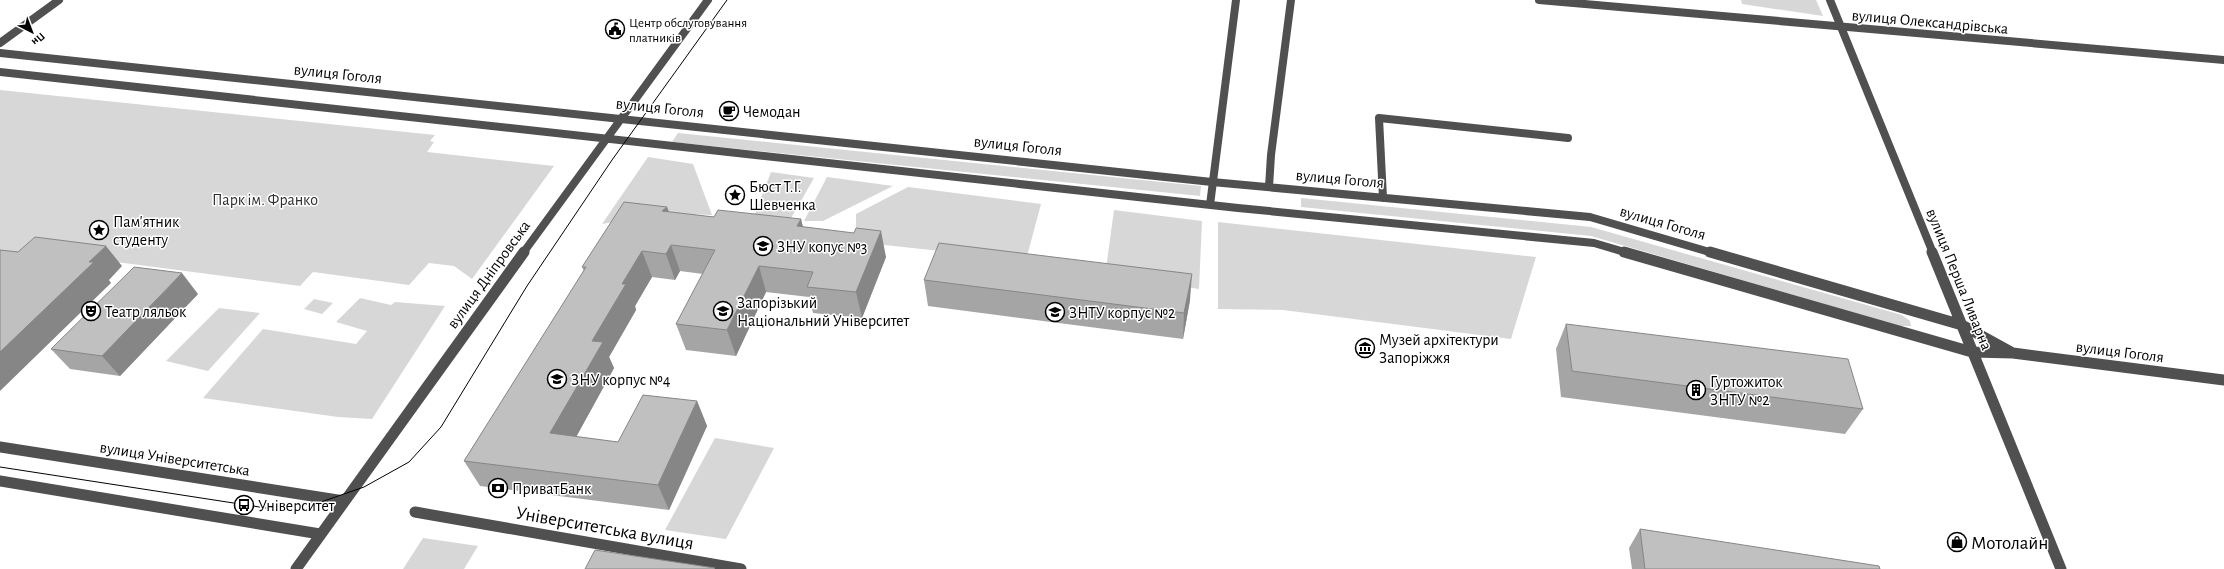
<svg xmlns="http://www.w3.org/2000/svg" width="2224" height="569" font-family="'Alegreya Sans',sans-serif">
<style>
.green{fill:#d7d7d7}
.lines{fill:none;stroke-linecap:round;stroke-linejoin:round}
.minor-far1{stroke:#505050;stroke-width:8}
.minor{stroke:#505050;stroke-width:11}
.tram{stroke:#000;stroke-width:1}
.wall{fill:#a5a5a5}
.shaded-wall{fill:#868686}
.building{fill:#c0c0c0;stroke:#868686}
.labels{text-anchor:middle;stroke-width:3;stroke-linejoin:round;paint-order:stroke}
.far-poi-label{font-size:13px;fill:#000;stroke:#fff;text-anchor:start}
.street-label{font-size:16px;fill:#000;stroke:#fff}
.poi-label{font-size:16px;fill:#000;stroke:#fff;text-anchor:start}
.park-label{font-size:16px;fill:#2e2e2e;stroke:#fff}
.near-street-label{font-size:19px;fill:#000;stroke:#fff}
.near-poi-label{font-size:19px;fill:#000;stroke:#fff;text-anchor:start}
</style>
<rect width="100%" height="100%" fill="#fff"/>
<path class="green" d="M1741,0H1816L1823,16L1742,4Z
M0,90L435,135L430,141L434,142L427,152L554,166L472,279L454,266L429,263L409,285L313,272L300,286L55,254L0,268Z
M678,133L1201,186L1200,196L672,142Z
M648,157L693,164L712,215L665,213L602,224Z
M771,172L814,178L790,220L753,219Z
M827,177L893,186L823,221H804Z
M908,187L1041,204L1026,260L856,242V214Z
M1301,198L1591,227L1902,315L1910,321L1911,326H1900L1591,236L1301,207Z
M1114,210L1202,221L1199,289L1105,276Z
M1218,222L1536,257L1511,339L1283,310L1218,309Z
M360,298L391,305L395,302L445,306L372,419L338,417L203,398L263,329L356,344L367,331L336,322Z
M314,299L333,303L322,314L304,309Z
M219,308L260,313L208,371L166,361Z
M715,438L774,448L726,539L665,530Z
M423,538L478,546L464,569H403Z"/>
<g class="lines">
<path class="minor-far1" d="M1539,0L2224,60
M1830,0L1933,253
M0,43L59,0
M0,53L1212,182L1590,217L1713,253
M0,72L1238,208L1594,243L1628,253
M1269,187L1271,155L1291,0
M1383,198L1379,118L1568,138
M1210,205L1236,0
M523,253L708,0"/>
<path class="minor" d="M1624,252L1972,352L2013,353L2224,380
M1710,252L1962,325L2011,352
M1932,252L2061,569
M0,447L344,501
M0,481L320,534
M415,512L741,569
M296,569L524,252"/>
<path class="tram" d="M0,467L266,508L321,502L364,487L409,462L441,427L527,286L612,160L727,0"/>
</g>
<path class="wall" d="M667,207L669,212L714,217L801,219L803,227L886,257L862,318L813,313L809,297L766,292L736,356L686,350L676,324L703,274L680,271L675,280L652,277L635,306L636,310L609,357L614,368L576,437L618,442L697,401L707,426L669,510L480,486L464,461L584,271L582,267Z
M924,280L1190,300L1183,339L928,306Z
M198,294L120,376L70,369L51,349Z
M1566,324L1863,409L1845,434L1561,397L1556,349Z
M1640,529L1880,569H1632L1629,548Z"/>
<path class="shaded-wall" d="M667,207L676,233L662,211Z
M801,219L807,245L797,226Z
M881,231L886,257L862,318L856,292Z
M671,245L680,271L675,280L666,254Z
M106,246L122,266L109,280L111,283L0,391V352L89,262Z
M642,251L652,277L635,306L636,310L609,357L614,368L564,459L550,433L592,341L622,284Z
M759,266L766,292L736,356L727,330Z
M182,273L198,294L120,376L102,356Z
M1192,274L1190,300L1183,339L1184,313Z
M697,401L707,426L669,510L658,485Z"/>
<path class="building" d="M624,202L667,207L662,211L714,217L718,210L801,219L797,226L854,233L856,228L881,231L856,292L807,287L813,272L759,266L727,330L676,324L715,250L671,245L666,254L642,251L622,284H626L592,341L603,342L550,433L618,442L643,395L697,401L658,485L464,461L586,267H582Z
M35,237L106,246L89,262H94L0,352V250L18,252Z
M939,243L1192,274L1184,313L924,280Z
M134,267L182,273L102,356L51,349Z
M1566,324L1848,359L1863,409L1572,371Z
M1640,529L1879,566L1880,569H1645Z
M595,550L715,568L714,569H585Z"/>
<defs>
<symbol id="civic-ring" viewBox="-11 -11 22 22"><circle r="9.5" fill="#fff" stroke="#000" stroke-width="1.5"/><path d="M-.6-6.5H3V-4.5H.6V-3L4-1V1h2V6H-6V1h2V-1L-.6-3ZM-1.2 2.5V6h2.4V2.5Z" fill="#000"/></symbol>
<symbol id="cafe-ring" viewBox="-11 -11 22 22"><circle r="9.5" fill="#fff" stroke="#000" stroke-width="1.5"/><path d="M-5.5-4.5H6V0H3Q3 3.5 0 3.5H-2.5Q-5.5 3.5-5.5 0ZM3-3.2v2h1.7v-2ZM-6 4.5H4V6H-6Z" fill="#000"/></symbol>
<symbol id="sight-ring" viewBox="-11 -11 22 22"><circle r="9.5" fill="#fff" stroke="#000" stroke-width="1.5"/><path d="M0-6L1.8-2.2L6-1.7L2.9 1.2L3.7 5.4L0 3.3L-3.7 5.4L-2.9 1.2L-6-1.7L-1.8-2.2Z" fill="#000"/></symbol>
<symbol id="university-ring" viewBox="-11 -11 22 22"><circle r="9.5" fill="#fff" stroke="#000" stroke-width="1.5"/><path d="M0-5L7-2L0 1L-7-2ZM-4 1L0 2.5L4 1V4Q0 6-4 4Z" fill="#000"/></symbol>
<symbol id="theatre-ring" viewBox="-11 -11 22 22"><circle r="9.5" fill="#fff" stroke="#000" stroke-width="1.5"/><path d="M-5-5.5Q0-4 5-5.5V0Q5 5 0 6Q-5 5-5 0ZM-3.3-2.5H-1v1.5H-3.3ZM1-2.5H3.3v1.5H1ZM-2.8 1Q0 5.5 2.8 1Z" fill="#000"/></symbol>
<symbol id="museum-ring" viewBox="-11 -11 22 22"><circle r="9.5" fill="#fff" stroke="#000" stroke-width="1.5"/><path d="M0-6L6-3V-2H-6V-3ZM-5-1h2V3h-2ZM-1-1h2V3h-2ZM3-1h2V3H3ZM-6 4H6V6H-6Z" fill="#000"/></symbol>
<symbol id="building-ring" viewBox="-11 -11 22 22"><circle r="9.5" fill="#fff" stroke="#000" stroke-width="1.5"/><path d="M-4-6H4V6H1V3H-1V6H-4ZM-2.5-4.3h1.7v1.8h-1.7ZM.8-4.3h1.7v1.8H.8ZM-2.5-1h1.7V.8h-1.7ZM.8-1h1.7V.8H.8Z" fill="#000"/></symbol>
<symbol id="bank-ring" viewBox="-11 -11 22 22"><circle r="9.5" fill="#fff" stroke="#000" stroke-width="1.5"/><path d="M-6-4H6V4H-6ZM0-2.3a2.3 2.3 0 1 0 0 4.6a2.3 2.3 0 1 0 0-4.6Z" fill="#000"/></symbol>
<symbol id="bus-ring" viewBox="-11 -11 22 22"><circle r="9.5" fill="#fff" stroke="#000" stroke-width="1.5"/><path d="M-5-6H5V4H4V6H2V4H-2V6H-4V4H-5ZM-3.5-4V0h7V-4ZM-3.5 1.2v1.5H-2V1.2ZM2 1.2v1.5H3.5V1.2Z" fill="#000"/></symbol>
<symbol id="shop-ring" viewBox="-11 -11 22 22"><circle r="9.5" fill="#fff" stroke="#000" stroke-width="1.5"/><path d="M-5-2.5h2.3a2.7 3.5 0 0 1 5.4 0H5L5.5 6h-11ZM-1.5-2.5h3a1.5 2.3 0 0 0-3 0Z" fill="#000"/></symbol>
</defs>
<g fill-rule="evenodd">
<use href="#civic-ring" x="604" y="18" width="22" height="22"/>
<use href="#cafe-ring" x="718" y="100" width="22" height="22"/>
<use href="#sight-ring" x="724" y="184" width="22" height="22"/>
<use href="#sight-ring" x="88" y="219" width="22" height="22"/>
<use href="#university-ring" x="752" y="235" width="22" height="22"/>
<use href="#theatre-ring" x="80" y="300" width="22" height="22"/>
<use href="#university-ring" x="712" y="300" width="22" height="22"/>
<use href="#university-ring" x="1044" y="301" width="22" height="22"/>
<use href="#museum-ring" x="1354" y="337" width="22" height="22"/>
<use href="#university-ring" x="546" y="368" width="22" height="22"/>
<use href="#building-ring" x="1685" y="379" width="22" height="22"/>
<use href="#bank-ring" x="487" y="477" width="22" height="22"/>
<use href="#bus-ring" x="233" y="494" width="22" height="22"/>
<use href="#shop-ring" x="1946" y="531" width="22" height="22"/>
</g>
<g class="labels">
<g class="far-poi-label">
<text x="629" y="27">Центр обслуговування<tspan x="629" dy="15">платників</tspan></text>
</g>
<g class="street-label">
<text transform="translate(1930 21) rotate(5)" y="6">вулиця Олександрівська</text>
<text transform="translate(338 73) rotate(6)" y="6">вулиця Гоголя</text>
<text transform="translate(660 107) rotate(6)" y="6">вулиця Гоголя</text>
<text transform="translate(1018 145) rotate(6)" y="6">вулиця Гоголя</text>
<text transform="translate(1340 178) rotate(5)" y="6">вулиця Гоголя</text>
<text transform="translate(1663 222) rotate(16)" y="6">вулиця Гоголя</text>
<text transform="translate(488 274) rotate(-54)" y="6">вулиця Дніпровська</text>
<text transform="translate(1960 279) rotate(68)" y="6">вулиця Перша Ливарна</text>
<text transform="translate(2120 351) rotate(7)" y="6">вулиця Гоголя</text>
<text transform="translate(175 458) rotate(9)" y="6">вулиця Університетська</text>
</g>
<g class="poi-label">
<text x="743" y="117">Чемодан</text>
<text x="749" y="192">Бюст Т.Г.<tspan x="749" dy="18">Шевченка</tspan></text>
<text x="113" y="227">Пам'ятник<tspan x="113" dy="18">студенту</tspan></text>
<text x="777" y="252">ЗНУ копус №3</text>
<text x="737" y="308">Запорізький<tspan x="737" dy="18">Національний Університет</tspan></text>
<text x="105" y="317">Театр ляльок</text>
<text x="1069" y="318">ЗНТУ корпус №2</text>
<text x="1379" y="345">Музей архітектури<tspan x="1379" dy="18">Запоріжжя</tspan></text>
<text x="571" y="385">ЗНУ корпус №4</text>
<text x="1710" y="387">Гуртожиток<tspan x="1710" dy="18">ЗНТУ №2</tspan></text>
<text x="512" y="494">ПриватБанк</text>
<text x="258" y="511">Університет</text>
</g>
<g class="park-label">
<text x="265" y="205">Парк ім. Франко</text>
</g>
<g class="near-street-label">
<text transform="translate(605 527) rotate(10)" y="7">Університетська вулиця</text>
</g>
<g class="near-poi-label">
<text x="1971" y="549">Мотолайн</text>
</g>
</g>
<g transform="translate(32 32) rotate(138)" stroke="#ffffff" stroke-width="3" paint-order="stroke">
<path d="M0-3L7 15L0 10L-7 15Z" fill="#000000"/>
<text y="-6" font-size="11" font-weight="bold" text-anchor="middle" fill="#000000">Пн</text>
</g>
</svg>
